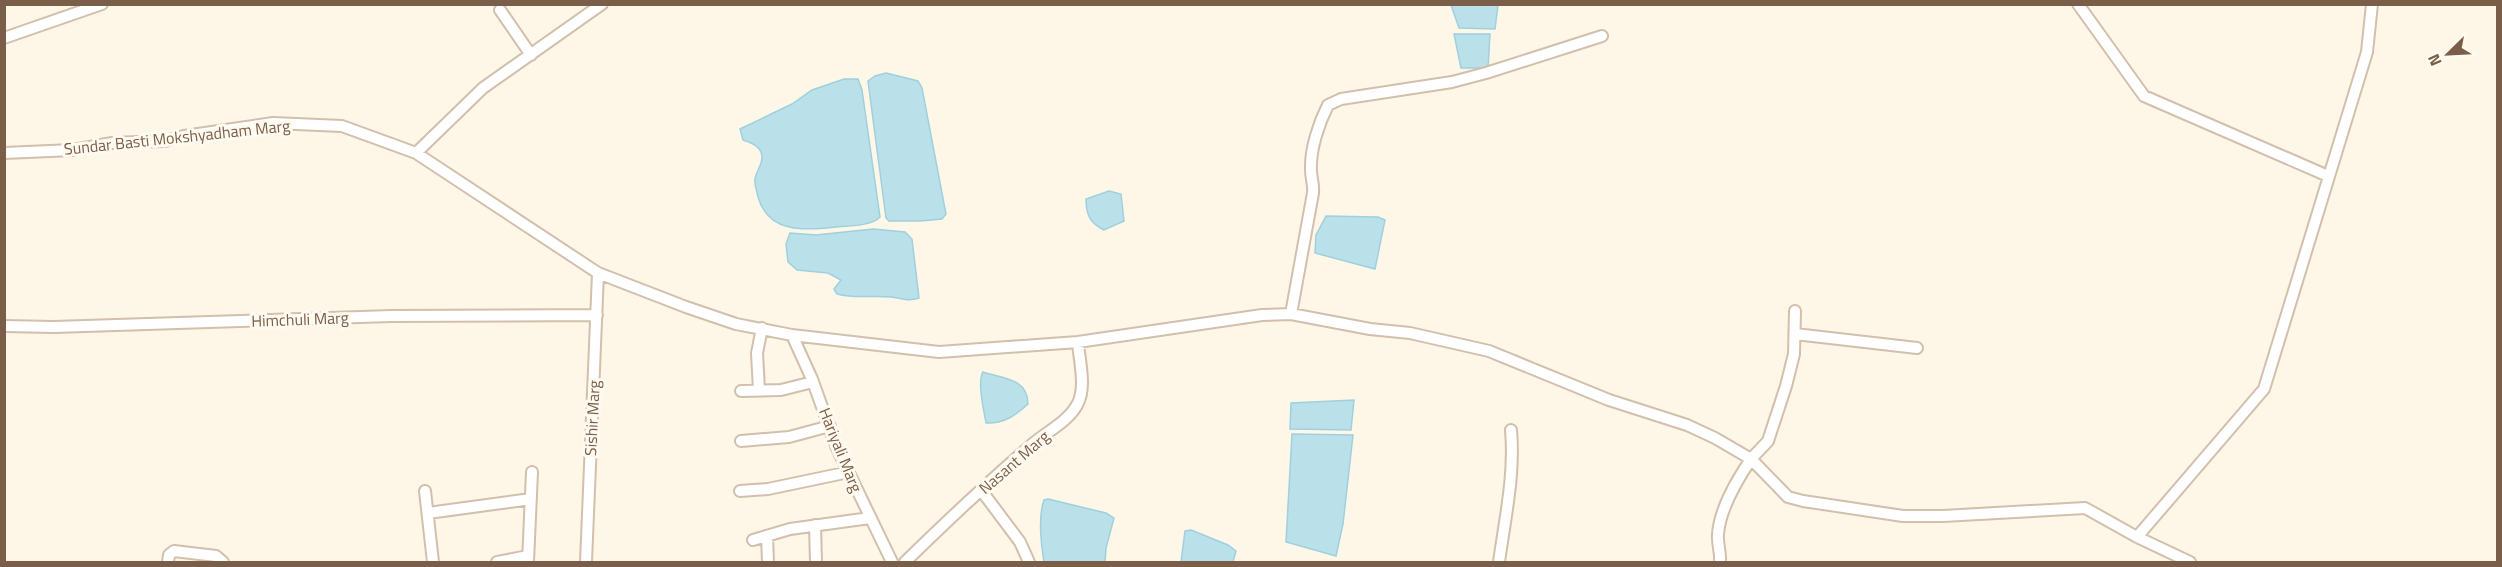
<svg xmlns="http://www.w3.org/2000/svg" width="2502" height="567" font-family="'Titillium Web',sans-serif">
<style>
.water{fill:#bae1ea;stroke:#9fd0dd;stroke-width:1.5}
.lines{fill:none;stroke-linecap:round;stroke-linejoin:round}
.street-casing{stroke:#d2bfac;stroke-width:14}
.street{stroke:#fff;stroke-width:10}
.labels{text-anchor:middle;stroke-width:6;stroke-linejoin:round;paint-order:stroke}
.street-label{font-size:16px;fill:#7b5e49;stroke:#fffaf0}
</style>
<rect width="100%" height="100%" fill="#fef7e8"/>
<path class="water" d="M1451,5H1498L1495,29L1459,28Z
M1454,34H1490L1488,68H1461Z
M886,73L918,81L922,88L946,214L942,219L920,221H889L886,218L868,81L875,76Z
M844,79H858L862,90L880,217C872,226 848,226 836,227C804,230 769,234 758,197C757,191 754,185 755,179C756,171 765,161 761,152C758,145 750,142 743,140L740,129L792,104L812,90Z
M1109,191L1121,194L1124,221L1104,230C1090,223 1086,215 1086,199Z
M1326,216L1378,217L1385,220L1375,269L1315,253L1316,235Z
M873,229L905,232L912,239L919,298C908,302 902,298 891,297C873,295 856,299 837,294L834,289L841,280L828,273L797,270L788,262L786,244L790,233L816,235Z
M983,372C1001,378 1028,378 1028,404C1016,415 1004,424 986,423C984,411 977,382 983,372Z
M1354,400L1351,430L1290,429L1291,403Z
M1292,434L1353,435L1343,524L1336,556L1286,542Z
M1048,499L1106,513L1114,518L1106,548L1105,562H1044C1041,545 1038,516 1044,500Z
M1191,530L1228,545L1236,551L1233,562H1181L1185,531Z"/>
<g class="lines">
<defs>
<path id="street" d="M2078,4L2144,96L2328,176
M500,10L531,55
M4,38L102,4
M4,153L73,150L112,143L165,141L184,136L273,123L342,126L416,153L598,273L686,307L736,324L792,335L939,352L1078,342L1262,315L1291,314L1370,329L1410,333L1489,351L1609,400L1687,425L1715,438L1751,459C1737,480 1720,508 1718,534C1717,543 1721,553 1720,562
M416,153L483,88L602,4
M1795,311L1794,354L1786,386L1768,441L1751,459L1788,497L1803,501L1903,516H1943L2085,508L2137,537L2190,562
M1291,314L1313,193C1314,185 1311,178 1311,170C1310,149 1319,123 1328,105L1341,99L1452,82L1486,73L1602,36
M4,326L54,327L391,316L597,315
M1795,334L1917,348
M792,335L812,379L836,446L892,562
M759,390L757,353L762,328
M741,391L781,390L813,382
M741,441L789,437L830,426
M981,490L1020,542L1029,562
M425,491L433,562
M740,491L768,489L849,472
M428,513L531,499
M815,525L816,562
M767,536L768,562
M2137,537L2264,389L2367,52L2372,4
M753,540L790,529L870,518
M168,562L169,555L174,551L216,556L223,562
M497,562L528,556
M528,562L532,472
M586,562L598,273
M905,562C945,523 986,484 1029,447C1044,433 1067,423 1077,405C1087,388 1079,360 1078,342
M1499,562C1505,518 1515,475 1511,430"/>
</defs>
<use href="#street" class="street-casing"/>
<use href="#street" class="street"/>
</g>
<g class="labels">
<g class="street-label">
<text transform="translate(177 137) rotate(-6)" y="6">Sundar Basti Mokshyadham Marg</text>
<text transform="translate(300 319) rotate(-2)" y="6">Himchuli Marg</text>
<text transform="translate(592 418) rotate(-87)" y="6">Sishir Marg</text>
<text transform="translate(841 450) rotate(68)" y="6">Hariyali Marg</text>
<text transform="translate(1014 462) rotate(-41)" y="6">Nasant Marg</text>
</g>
</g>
<rect width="2502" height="567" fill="none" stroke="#7b5e49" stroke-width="12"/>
<g transform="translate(2448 54) rotate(246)" stroke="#fffaf0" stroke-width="4.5" paint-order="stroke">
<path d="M0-4.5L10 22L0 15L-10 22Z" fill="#7b5e49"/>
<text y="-9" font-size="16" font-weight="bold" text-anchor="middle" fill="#7b5e49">N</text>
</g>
</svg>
